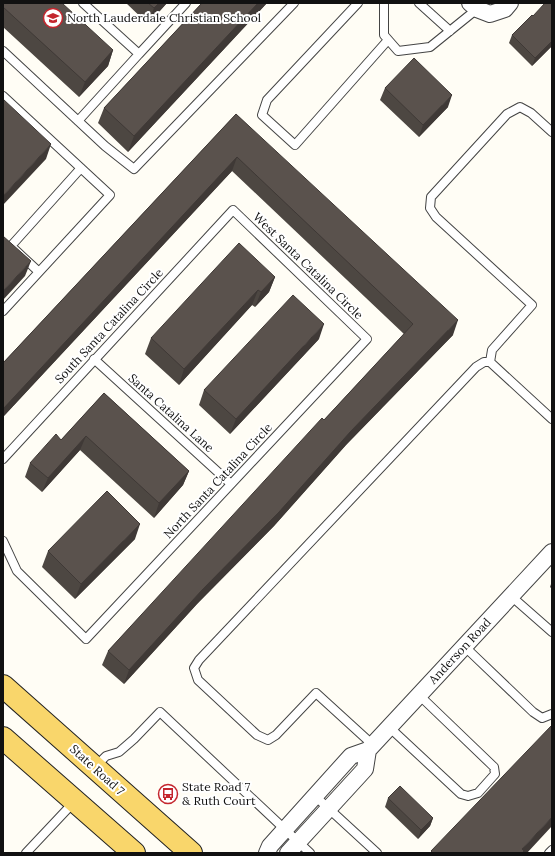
<svg xmlns="http://www.w3.org/2000/svg" width="555" height="856" font-family="Lora,serif">
<style>
.lines{fill:none;stroke-linecap:round;stroke-linejoin:round}
.service-casing{stroke:#444;stroke-width:10}
.minor-casing{stroke:#444;stroke-width:18}
.primary-casing{stroke:#222;stroke-width:24}
.service{stroke:#fff;stroke-width:8}
.minor{stroke:#fff;stroke-width:16}
.primary{stroke:#f9d66b;stroke-width:22}
.wall{fill:#4d4742}
.shaded-wall{fill:#3f3936}
.building{fill:#5a524d;stroke:#3f3936}
.labels{text-anchor:middle;stroke-width:4;stroke-linejoin:round;paint-order:stroke}
.poi-label{font-size:12px;fill:#111;stroke:#fff;text-anchor:start}
.street-label{font-size:12px;fill:#111;stroke:#fff}
</style>
<rect width="100%" height="100%" fill="#fffdf5"/>
<g class="lines">
<defs>
<path id="service" d="M358,3L267,100L262,115L295,145L388,40
M384,3V35L398,51L430,47L477,9
M419,3L450,31
M3,51L105,146L134,169L294,3
M139,54L186,3
M3,96L110,195L3,311
M78,121L139,54L83,3
M39,272L11,246L81,168
M94,359L231,484
M490,362L492,350L532,305L436,217L430,208L431,197L507,114L520,107L531,113L552,132
M3,459L233,210L367,339L86,639L17,571L3,541
M511,596L552,632
M464,646L533,712L542,718L552,714
M389,727L461,794L468,796L478,793L495,774L494,767L419,695
M373,745L316,693L276,735L268,740L257,735L198,680L194,668L199,660L476,367L484,362H490L552,419
M96,766L106,756L119,752L134,739L160,712L310,853
M315,796L377,853
M26,853L74,802
M549,853L552,850"/>
<path id="minor" d="M470,3L477,9L490,14L505,9L510,3
M267,853L270,846L351,756L368,750L552,552
M288,853L365,769L368,750"/>
<path id="primary" d="M3,686L191,853
M3,738L134,853"/>
</defs>
<use href="#service" class="service-casing"/>
<use href="#minor" class="minor-casing"/>
<use href="#primary" class="primary-casing"/>
<use href="#service" class="service"/>
<use href="#minor" class="minor"/>
<use href="#primary" class="primary"/>
</g>
<path class="wall" d="M3,3L113,50L108,66L79,97L3,27Z
M126,3H167L148,24Z
M202,3H267L128,152L98,123L104,108Z
M512,35L552,46L532,66L509,43Z
M385,88L448,107L419,137L380,100Z
M236,114L453,335L346,445L274,526L197,604L124,684L102,665L108,651L404,334L232,171L3,417V363Z
M275,277L269,292L255,307L252,305L179,385L145,354L151,338Z
M319,339L230,434L199,405L204,390Z
M104,393L189,471L183,485L154,518L80,450L42,492L25,477L30,463L61,440Z
M135,539L75,599L42,567L48,551Z
M552,581V589L550,587Z
M388,798L433,818L430,826L418,839L385,807Z"/>
<path class="shaded-wall" d="M159,3H167L148,24L154,8Z
M258,3H267L128,152L134,136Z
M552,37V46L532,66L535,58Z
M113,50L108,66L79,97L85,82Z
M452,95L448,107L419,137L423,125Z
M51,144L46,159L3,205V196Z
M237,157L232,171L3,417V409Z
M31,261L25,276L3,300V291Z
M275,277L269,292L255,307L261,292Z
M258,290L252,305L179,385L184,369Z
M458,320L453,335L346,445L274,526L197,604L124,684L129,670L202,590L351,431Z
M324,324L319,339L230,434L236,419Z
M86,436L80,450L42,492L48,478Z
M189,471L183,485L154,518L159,503Z
M140,524L135,539L75,599L81,584Z
M552,817V826L527,853H520L522,849Z
M433,818L430,826L418,839L421,830Z"/>
<path class="building" d="M3,3H62L113,50L85,82L3,7Z
M148,3H159L154,8Z
M202,3H258L134,136L104,108Z
M545,3H552V41L535,58L512,35L532,15L533,16Z
M414,58L452,95L423,125L385,88Z
M3,99L51,144L3,196Z
M236,114L458,320L351,431L279,512L202,590L129,670L108,651L322,418L324,420L413,324L237,157L3,409V363Z
M3,236L31,261L3,291Z
M239,243L275,277L261,292L258,290L184,369L151,338Z
M293,295L324,324L236,419L204,390Z
M104,393L189,471L159,503L86,436L48,478L30,463L56,434L61,440Z
M107,491L140,524L81,584L48,551Z
M552,725V817L522,849L524,851L522,853H433L431,851Z
M400,786L433,818L421,830L388,798Z"/>
<defs>
<symbol id="school-ring" viewBox="-11 -11 22 22"><circle r="9.5" fill="#fff" stroke="#c4262e" stroke-width="1.5"/><path d="M0-5L7-2L0 1L-7-2ZM-4 1L0 2.5L4 1V4Q0 6-4 4Z" fill="#c4262e"/></symbol>
<symbol id="bus-ring" viewBox="-11 -11 22 22"><circle r="9.5" fill="#fff" stroke="#c4262e" stroke-width="1.5"/><path d="M-5-6H5V4H4V6H2V4H-2V6H-4V4H-5ZM-3.5-4V0h7V-4ZM-3.5 1.2v1.5H-2V1.2ZM2 1.2v1.5H3.5V1.2Z" fill="#c4262e"/></symbol>
</defs>
<g fill-rule="evenodd">
<use href="#school-ring" x="42" y="7" width="22" height="22"/>
<use href="#bus-ring" x="157" y="783" width="22" height="22"/>
</g>
<g class="labels">
<g class="poi-label">
<text x="67" y="22">North Lauderdale Christian School</text>
<text x="182" y="791">State Road 7<tspan x="182" dy="14">&amp; Ruth Court</tspan></text>
</g>
<g class="street-label">
<text transform="translate(308 266) rotate(44)" y="4">West Santa Catalina Circle</text>
<text transform="translate(109 326) rotate(-47)" y="4">South Santa Catalina Circle</text>
<text transform="translate(171 413) rotate(42)" y="4">Santa Catalina Lane</text>
<text transform="translate(218 481) rotate(-47)" y="4">North Santa Catalina Circle</text>
<text transform="translate(460 651) rotate(-47)" y="4">Anderson Road</text>
<text transform="translate(97 770) rotate(42)" y="4">State Road 7</text>
</g>
</g>
<rect width="555" height="856" fill="none" stroke="#111111" stroke-width="8"/>
</svg>
